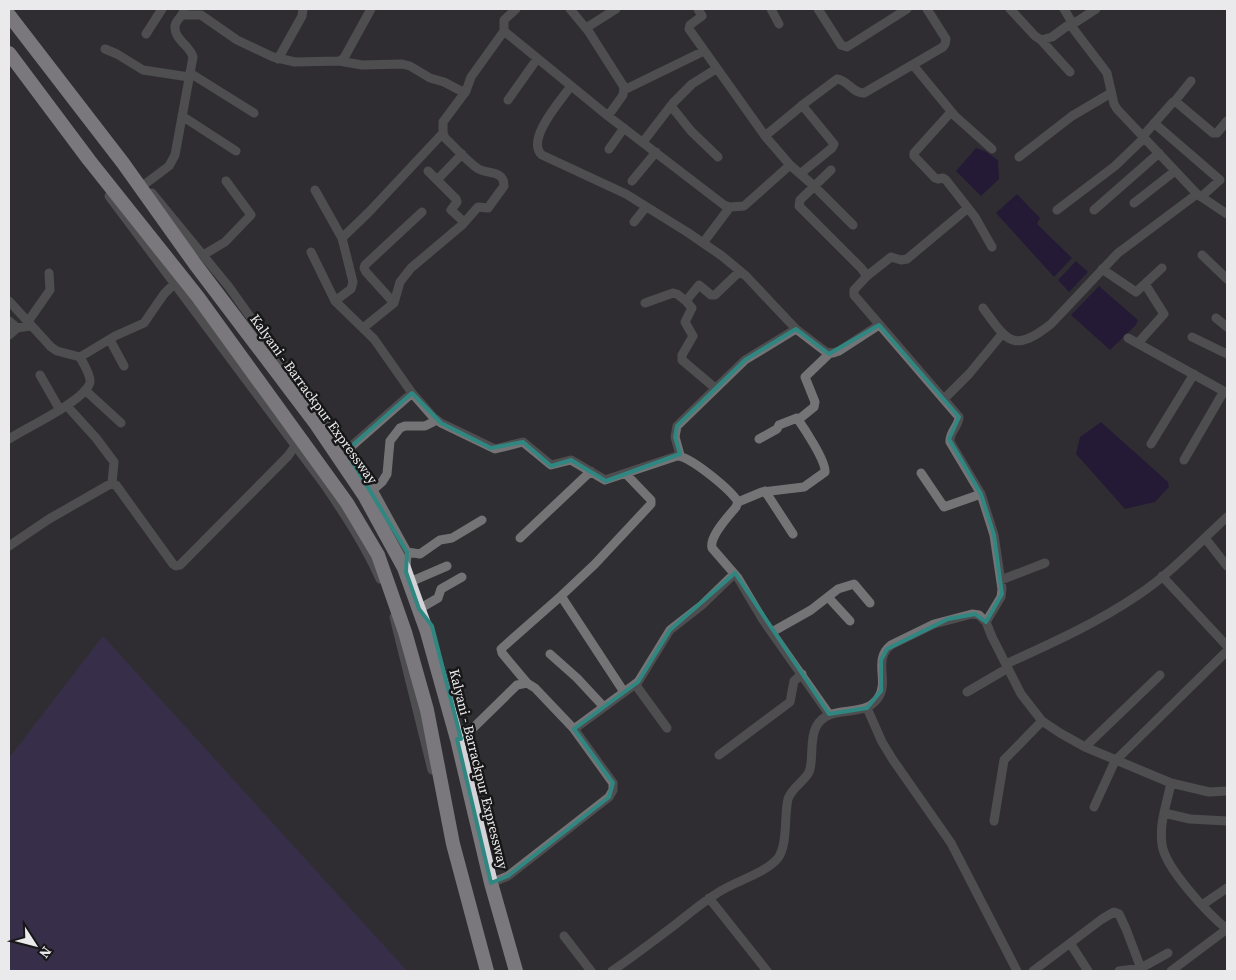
<svg xmlns="http://www.w3.org/2000/svg" width="1236" height="980" font-family="'Source Serif 4',serif">
<style>
.green{fill:#403167}
.water{fill:#19033b}
.lines{fill:none;stroke-linecap:round;stroke-linejoin:round}
.minor{stroke:#747476;stroke-width:9}
.highway{stroke:#d4d3d8;stroke-width:14}
.marked{fill:none;stroke:#308781;stroke-width:4;stroke-linejoin:round}
.labels{text-anchor:middle;stroke-width:5;stroke-linejoin:round;paint-order:stroke}
.street-label{font-size:14px;fill:#eae9ec;stroke:#171718}
</style>
<rect width="100%" height="100%" fill="#2f2e32"/>
<path class="green" d="M103,636L407,971H9V758Z"/>
<path class="water" d="M976,148L985,151L998,160L999,179L981,196L956,171Z
M1017,194L1040,218L1037,224L1072,258L1054,277L996,213Z
M1076,261L1088,272L1069,292L1058,280Z
M1099,286L1138,320L1136,325L1110,350L1071,315Z
M1101,422L1168,482L1169,487L1155,502L1125,509L1076,454L1080,437Z"/>
<g class="lines">
<path class="minor" d="M516,9L504,20V31L608,116L724,205L730,207L744,206L790,165
M570,9L589,32L624,87L623,95L608,116
M698,9L702,16L690,25L689,29L765,136L790,165L814,186L853,225
M771,9L779,24
M818,9L841,45L847,47L907,9
M1010,9L1035,36L1041,40L1052,37L1067,26L1072,27L1107,73L1114,104L1117,109L1197,194L1227,214
M1064,9L1073,24
M182,15H201L237,40L273,57L295,62L339,61L344,58L371,9
M1070,26L1096,9
M586,28L616,9
M146,34L162,9
M1041,40L1070,72
M105,49L117,54L143,70L189,77
M278,59L302,16L303,9
M339,61L362,65L402,64L410,66L430,78L444,82L465,93
M913,65L955,116L992,149
M190,73L254,113
M571,86C561,100 525,140 542,155L626,194L687,232L722,256L746,276L796,329L826,352L833,353L839,351L879,325
M624,90L704,51
M508,100L537,59
M1175,101L1191,81
M671,106L691,131L718,157
M951,112L914,153V156L935,178L938,179L943,178L946,180L975,217L992,247
M182,116L236,151
M1154,123L1220,180L1201,197
M765,136L805,103L837,79C848,80 853,94 864,93L943,47L945,44L946,39L927,9
M1143,136L1173,102L1175,101L1213,133H1217L1227,121
M643,142L673,103L692,84L716,69
M609,149L624,128
M1019,157L1072,116L1111,93
M831,170L800,200L799,206L861,268L867,276L854,290V295L959,417C959,426 949,432 950,442L981,494L994,535L1002,589L1001,597L986,622
M428,171L456,199L457,202L451,210L464,222
M800,174L832,148L834,144L802,105
M437,180L462,154
M632,181L656,152
M145,184L169,166L175,155L193,57C190,45 174,40 175,26C176,19 184,16 184,9
M315,190L342,238L353,282L351,289L335,301
M152,193L229,287L373,490L407,552L406,570
M109,196L324,484C345,515 365,545 380,579
M1134,203L1175,171
M1057,210L1115,166L1144,138
M1094,210L1159,153
M634,222L646,207
M342,238L369,212L443,133
M703,243L730,207
M311,252L335,301L374,339L412,393L433,417L441,423L495,449L523,442L551,465L571,460L605,480L677,456C690,456 731,490 738,502L736,507C729,516 709,536 712,548L738,578L763,620L829,714
M203,255L225,242L251,215L226,181
M1202,255L1227,279
M1102,269L1136,292L1162,268
M867,276L891,257L901,260L907,259L968,208
M9,301L51,347L57,351L80,357L115,336L144,323L164,294L175,283
M394,303L366,272L364,268L365,265L422,212
M645,303L673,293L677,294L686,301
M983,308C1007,341 1013,354 1051,324L1118,253L1197,194
M1216,318L1227,327
M9,321L17,328L30,326
M27,323L50,290L49,273
M363,328L394,303L400,282L411,268L462,225L478,207L488,208L504,186C504,169 486,175 477,168C466,160 456,148 445,138L443,133V122L466,91L471,77L504,31
M9,335L17,328
M1192,337L1227,354
M1128,338L1227,393
M110,340L124,366
M1138,343L1164,314L1145,284
M40,375L60,410
M715,388L682,360V355L693,336L685,322L692,308L686,301L699,285L711,295H715L740,271
M85,390L121,423
M944,399L969,374L1002,334
M67,406L96,438L114,462L112,483
M798,420L814,407L815,402L805,377L830,353
M9,439C25,428 87,400 90,382C91,375 83,363 80,357
M1151,444L1194,374
M346,451L412,393
M680,455L675,437L677,426L745,360L796,329
M1184,460L1224,391
M921,473L944,507L981,494
M373,490L382,482L387,474L390,441L400,428L405,426H425L437,420
M765,491L793,534
M738,502L762,492L804,487L825,472C826,461 804,428 797,418L779,425L777,429L759,439
M520,538L591,471
M1205,538L1227,566
M9,546L49,519L112,483L116,485L173,564L176,566L180,565L288,456L295,446
M407,552L420,554L440,540L452,538L482,520
M1162,576L1227,646
M1001,580L1045,563
M410,582L447,566
M828,597L850,621
M422,613L419,609L438,598L441,589L462,577
M394,617L432,770
M772,632L811,610L838,589L854,584L870,603
M550,654L577,678L603,706
M1006,664C1052,643 1097,623 1138,595C1171,573 1199,543 1227,517
M527,683L502,653L501,649L561,596
M635,684L667,728
M624,692L561,596L595,564L651,504V500L626,474
M967,692L1008,668
M867,708L882,742L893,760L951,843L1017,971
M574,729L638,682L670,630L702,605L734,574
M457,739H461L467,734L517,685L527,683L535,688L574,729L613,783V790L609,797L508,876L491,883
M1085,747L1160,675
M719,755L790,702L794,681L802,674
M1171,783L1209,792L1227,791
M1094,807L1115,761L1227,651
M1164,813L1190,819L1227,821
M994,821L1004,760L1042,721
M709,898L767,971
M1202,905L1227,888
M564,936L591,971
M1070,943L1088,971
M612,971C634,956 655,940 676,924C690,913 704,901 719,892C736,881 766,873 778,858C788,844 784,815 788,799C792,787 804,782 809,772C814,760 809,741 816,727C829,702 863,720 878,698C890,681 872,660 891,645L934,624L972,614L979,615L986,622L992,637L1021,694L1042,721L1060,733L1085,747L1171,783C1167,803 1159,823 1162,844C1164,867 1209,915 1227,929
M1033,971L1102,919L1114,912L1119,914L1126,929L1142,971
M1119,971L1141,968L1168,953
M1171,971L1227,929"/>
<path class="highway" d="M9,15L123,163L195,264L316,424L364,495L404,568L427,632L457,739L491,883L516,971
M9,53L89,160L198,297L347,503L378,555L405,632L427,710L453,844L487,971"/>
</g>
<path d="M0 0H1236V980H0ZM879,325L959,417L949,439L981,494L994,535L1002,594L986,622L975,614L948,619L887,649L881,660V691L867,708L829,714L735,573L670,630L638,682L574,729L613,783L609,797L508,876L491,883L457,739H461L432,626L419,609L406,572L407,552L346,451L412,393L441,423L491,448L523,442L551,466L571,460L606,481L680,454L675,437L677,426L745,360L796,329L829,354Z" fill="#2f2e32" fill-opacity=".55" fill-rule="evenodd"/>
<path class="marked" d="M879,325L959,417L949,439L981,494L994,535L1002,594L986,622L975,614L948,619L887,649L881,660V691L867,708L829,714L735,573L670,630L638,682L574,729L613,783L609,797L508,876L491,883L457,739H461L432,626L419,609L406,572L407,552L346,451L412,393L441,423L491,448L523,442L551,466L571,460L606,481L680,454L675,437L677,426L745,360L796,329L829,354Z"/>
<g class="labels">
<g class="street-label">
<text transform="translate(314 399) rotate(54)" y="5">Kalyani - Barrackpur Expressway</text>
<text transform="translate(479 769) rotate(76)" y="5">Kalyani - Barrackpur Expressway</text>
</g>
</g>
<rect width="1236" height="980" fill="none" stroke="#eae9ec" stroke-width="20"/>
<g transform="translate(35 945) rotate(126)" stroke="#171718" stroke-width="4" paint-order="stroke">
<path d="M0-4L9 19L0 12L-9 19Z" fill="#eae9ec"/>
<text y="-8" font-size="14" font-weight="bold" text-anchor="middle" fill="#eae9ec">N</text>
</g>
</svg>
